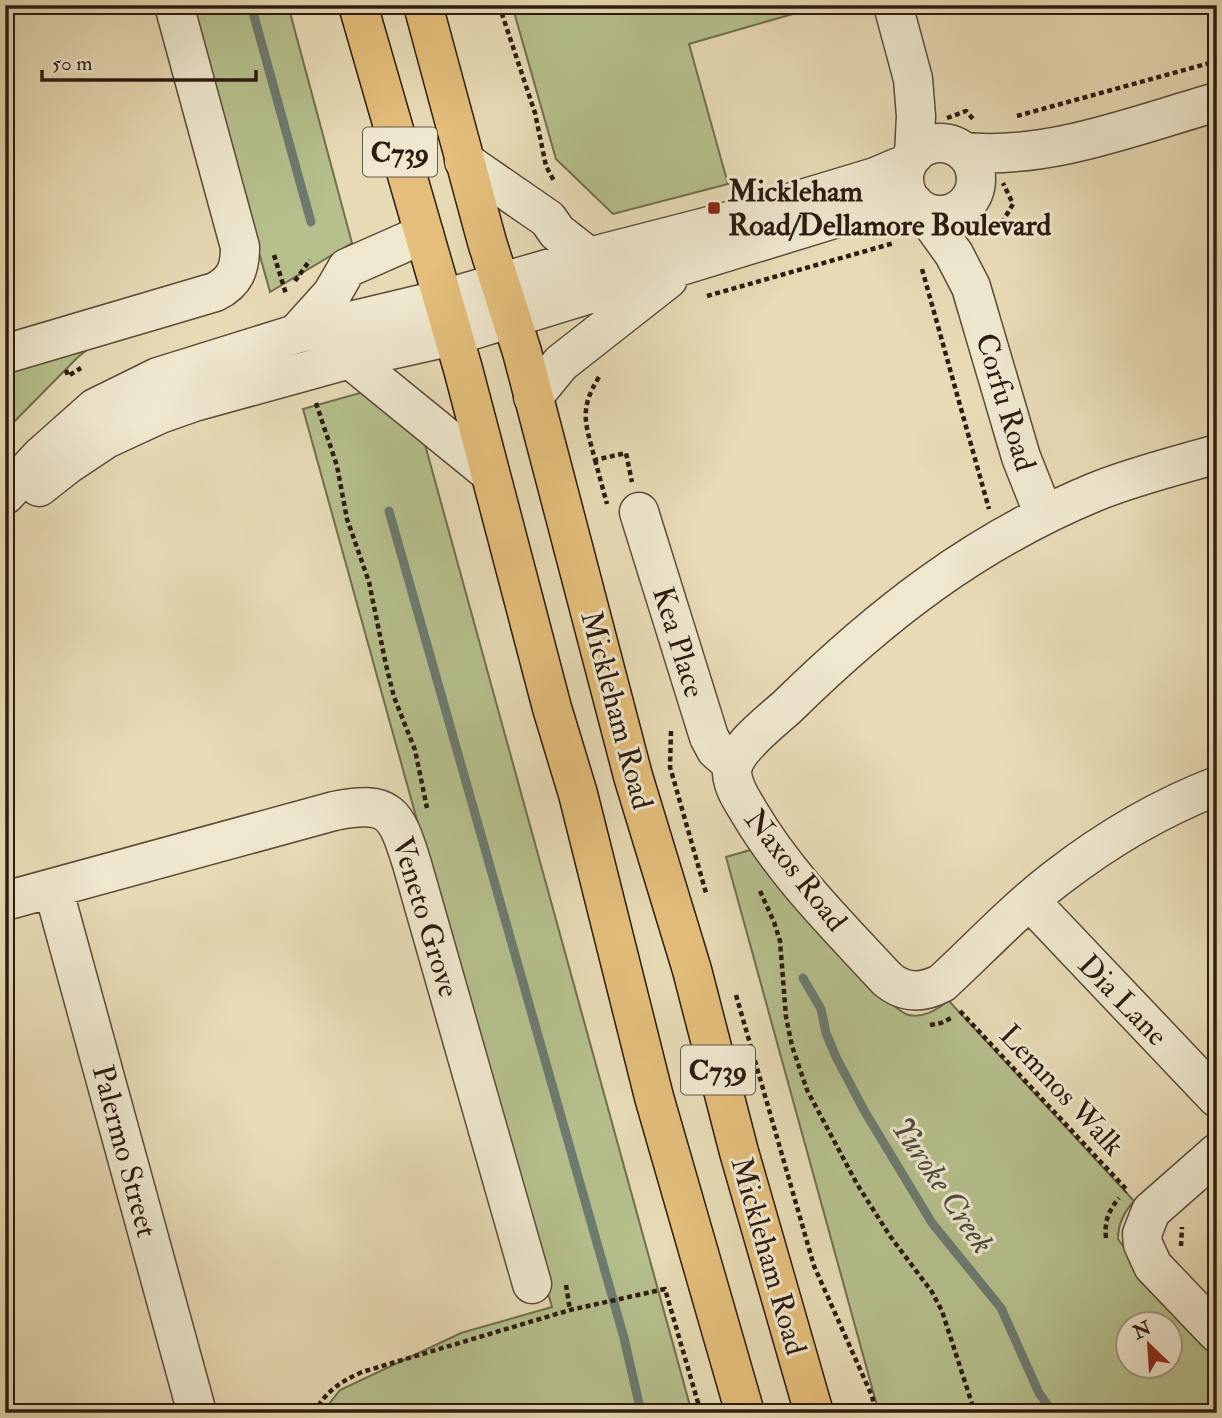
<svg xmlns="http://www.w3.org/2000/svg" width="1222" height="1418" font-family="'IM FELL Double Pica',serif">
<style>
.green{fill:#b5c08d;stroke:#716e4e;stroke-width:2;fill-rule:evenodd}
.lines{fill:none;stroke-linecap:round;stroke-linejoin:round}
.stream{stroke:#6d7b71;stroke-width:9}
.minor-casing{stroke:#5c4b39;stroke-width:41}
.major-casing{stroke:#2d1b10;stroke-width:41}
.path{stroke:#2d1b10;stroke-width:4.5;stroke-dasharray:5 3.5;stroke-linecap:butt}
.minor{stroke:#efe8cf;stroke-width:38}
.major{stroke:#e4be7a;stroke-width:38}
.poi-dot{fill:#8f2418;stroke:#efe8cf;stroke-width:2.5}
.labels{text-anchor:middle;stroke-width:6;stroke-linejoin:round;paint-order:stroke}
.shield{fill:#efe8cf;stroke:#675849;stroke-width:2}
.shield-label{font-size:28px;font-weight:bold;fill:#2d1b10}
.poi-label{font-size:30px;font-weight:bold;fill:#2d1b10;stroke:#efe8cf;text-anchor:start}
.street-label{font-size:30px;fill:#2d1b10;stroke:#efe8cf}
.water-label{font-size:32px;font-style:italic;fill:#4d4b40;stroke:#efe8cf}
</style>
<rect width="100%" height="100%" fill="#e7dbb5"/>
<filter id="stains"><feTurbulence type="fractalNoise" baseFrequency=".00286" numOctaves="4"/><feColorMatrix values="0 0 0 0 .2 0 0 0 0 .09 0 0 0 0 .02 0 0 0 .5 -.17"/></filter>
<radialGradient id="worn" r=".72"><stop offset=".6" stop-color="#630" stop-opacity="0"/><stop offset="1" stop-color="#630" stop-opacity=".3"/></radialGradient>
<path class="green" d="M190,5H288L352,243L270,292Z
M512,5H824L689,44L728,184L613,214L556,159Z
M100,339L77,358L5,431V367Z
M367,391L416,412L692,1413H322L340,1390L461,1333L552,1307L303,409Z
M754,849C778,877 883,1009 909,1015C923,1018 938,1010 948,1000L1134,1201C1124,1212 1118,1224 1118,1239L1140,1270L1217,1354V1413H879L726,857ZM1128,1324H1170V1366H1128Z"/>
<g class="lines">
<path class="stream" d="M251,5L311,222
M389,511L624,1338L640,1408L639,1413
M803,978L821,1009L826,1033L836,1057L865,1112L932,1223L1001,1308L1039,1393L1053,1413"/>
<defs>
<path id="minor" d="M893,5L913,79L916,116L914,155
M904 179a36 36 0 1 1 72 0a36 36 0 1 1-72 0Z
M964,152C1050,160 1135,125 1217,102
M464,161L548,219L557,232L589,257
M923,211L954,254L971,287L1021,457L1044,515
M296,334L332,294L347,268L424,234
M5,354L215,292C235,282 240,269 240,247L174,5
M350,359L490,473
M533,397L561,363L668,279
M1217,454C1176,466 1134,476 1095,492C974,542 881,615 788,706C772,721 732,750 732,773C733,788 742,800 749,812C786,875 838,926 887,979C904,994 923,993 942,983C980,948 1016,909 1058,877C1106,840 1160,808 1217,786
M39,487L67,465L106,439L160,414L194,402L350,359L453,336L850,214L914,203
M5,495L41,456L95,408L158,377L296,334L443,299L589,257L733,220L875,177L908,163
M639,512L709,737L716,750L733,765
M53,888L197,1413
M5,901L334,811C390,800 396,812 412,864L532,1284
M1030,901L1217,1098
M1217,1153L1151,1211L1142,1234L1143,1244L1153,1266L1217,1333"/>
<path id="major" d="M358,5L463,369L552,708L578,794L654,1097L745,1413
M423,5L487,242L522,352L633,776L692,970L739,1152L814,1413"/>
</defs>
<use href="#minor" class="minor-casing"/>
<use href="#major" class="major-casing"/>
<path class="path" d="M499,5L535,113L546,166L554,181
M1017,116L1217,61
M947,118L966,111L974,120
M1001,231L1000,226L1013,204L1003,183
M274,255L286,294
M922,269L989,509
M295,281L310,260
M707,296L894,243
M66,370L68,376L81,368
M599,377C578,411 586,424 595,460L626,453L632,482
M316,403L337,466L347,519L369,582L386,665L394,697L415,750L427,808
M595,460L607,504
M671,731L670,767L706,893
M760,891L774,922L780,941L786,1017L792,1046L807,1090L857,1184L890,1236L932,1292L942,1311L975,1413
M736,995L814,1266L872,1396L876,1413
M960,1011L1127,1190L1125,1192
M930,1025L941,1023L951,1018
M1106,1238C1104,1221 1109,1210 1119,1198
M1181,1246L1182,1227
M566,1285L570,1310
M314,1413C326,1391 340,1382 362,1372L570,1310L665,1289L701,1413"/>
<use href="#minor" class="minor"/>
<use href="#major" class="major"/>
</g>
<rect class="poi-dot" x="707" y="201" width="14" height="14" rx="3.5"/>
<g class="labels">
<g class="shield">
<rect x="363" y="127.5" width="74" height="49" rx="5"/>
<rect x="681" y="1045.5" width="74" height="49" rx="5"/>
</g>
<g class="shield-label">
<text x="400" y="162">C739</text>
<text x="718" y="1080">C739</text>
</g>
<g class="poi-label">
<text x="728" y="201">Mickleham<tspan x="728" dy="34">Road/Dellamore Boulevard</tspan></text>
</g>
<g class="street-label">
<text transform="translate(1006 402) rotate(73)" y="10">Corfu Road</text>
<text transform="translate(679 642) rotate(73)" y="10">Kea Place</text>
<text transform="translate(617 710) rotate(75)" y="10">Mickleham Road</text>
<text transform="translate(796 870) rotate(52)" y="10">Naxos Road</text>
<text transform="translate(426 917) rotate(73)" y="10">Veneto Grove</text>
<text transform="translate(1123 1000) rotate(46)" y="10">Dia Lane</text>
<text transform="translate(1062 1090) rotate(47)" y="10">Lemnos Walk</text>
<text transform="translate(125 1151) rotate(75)" y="10">Palermo Street</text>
<text transform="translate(769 1256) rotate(74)" y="10">Mickleham Road</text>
</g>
<g class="water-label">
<text transform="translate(943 1185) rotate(56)" y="11">Yuroke Creek</text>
</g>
</g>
<rect width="1222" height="1418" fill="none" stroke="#e7dbb5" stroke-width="28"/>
<rect x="7" y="7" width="1208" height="1404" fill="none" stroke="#2d1b10" stroke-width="3.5"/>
<rect x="14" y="14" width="1194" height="1390" fill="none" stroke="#2d1b10" stroke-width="2"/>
<g transform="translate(1149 1345) rotate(335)"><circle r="33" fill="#efe8cf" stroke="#a19683" stroke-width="2"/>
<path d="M0-5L12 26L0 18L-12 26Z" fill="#8f2418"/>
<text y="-10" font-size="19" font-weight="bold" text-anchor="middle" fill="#2d1b10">N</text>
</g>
<path d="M42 70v10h214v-10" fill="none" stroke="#2d1b10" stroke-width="3.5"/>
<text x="52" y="70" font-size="21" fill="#2d1b10" stroke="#efe8cf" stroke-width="5" paint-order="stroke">50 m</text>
<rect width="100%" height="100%" filter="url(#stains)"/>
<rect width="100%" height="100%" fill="url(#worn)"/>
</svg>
